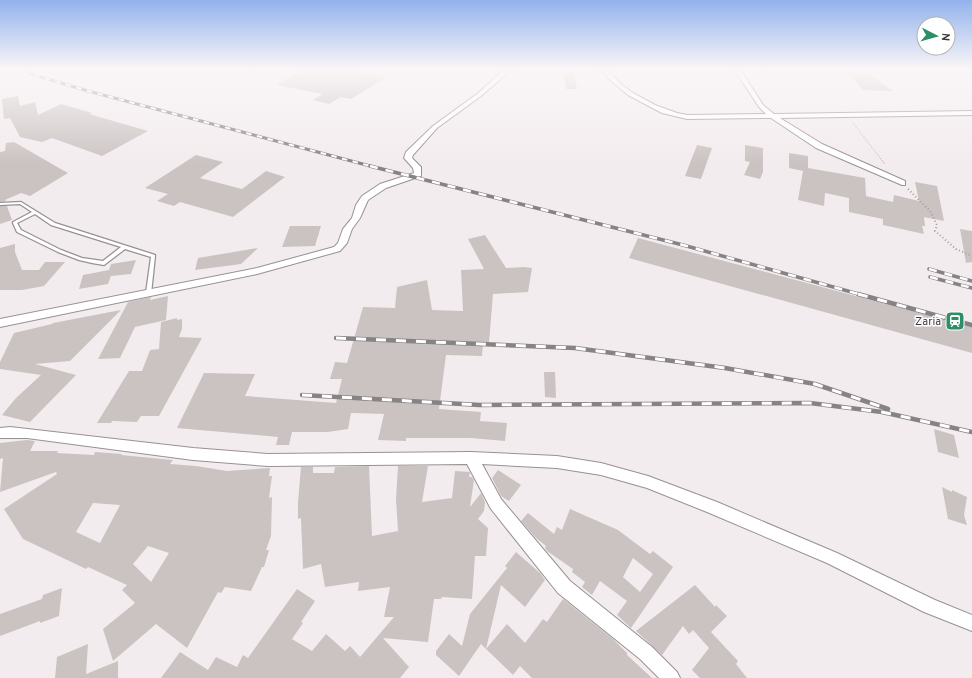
<svg xmlns="http://www.w3.org/2000/svg" width="972" height="678" font-family="Overpass,sans-serif">
<style>
.building{fill:#cbc3c2;fill-rule:evenodd}
.lines{fill:none;stroke-linecap:round;stroke-linejoin:round}
.lane-casing{stroke:#989193;stroke-width:2.5}
.street-casing{stroke:#989193;stroke-width:2}
.path-far1{stroke:#a29d9e;stroke-width:1.5;stroke-dasharray:0.5 2;stroke-linecap:butt}
.path{stroke:#a29d9e;stroke-width:2;stroke-dasharray:1 2.5;stroke-linecap:butt}
.lane{fill:#fff;fill-rule:evenodd}
.street{fill:#fff;fill-rule:evenodd}
.rail-far2-casing{stroke:#878284;stroke-width:3}
.rail-far1-casing{stroke:#878284;stroke-width:3.5}
.rail-casing{stroke:#878284;stroke-width:4.5}
.rail-far2{stroke:#fff;stroke-width:2;stroke-dasharray:5.5;stroke-linecap:butt}
.rail-far1{stroke:#fff;stroke-width:2.5;stroke-dasharray:8;stroke-linecap:butt}
.rail{stroke:#fff;stroke-width:3;stroke-dasharray:10;stroke-linecap:butt}
.labels{text-anchor:middle;stroke-width:3;stroke-linejoin:round;paint-order:stroke}
.poi-label{font-size:11px;fill:#3e3b3c;stroke:#fff;text-anchor:end}
</style>
<rect width="100%" height="100%" fill="#f3ecee"/>
<path class="building" d="M302,69H347L387,77L351,99L341,97L329,104L313,100L323,94L277,85Z
M563,72H574L577,89H566Z
M847,72L868,73L893,91L863,90Z
M18,96L20,106L35,102L38,115L61,104L92,113L89,114L148,131L102,156L52,138L42,142L20,137L10,118L4,119L2,99Z
M14,142L59,168L68,173L30,196L21,193L5,200L6,201L0,202V152L5,151L6,143Z
M697,145L712,148L701,179L685,176Z
M745,145L763,148V172L760,179L744,175L750,162L745,161Z
M789,153L808,156V168L865,178L866,196L893,202L894,195L919,201L915,182L937,186L944,221L924,217L925,226H922L924,234L883,225V219L849,212V198L825,193L824,206L798,200L803,171L789,168Z
M196,155L223,162L200,178L242,189L266,171L285,177L233,217L180,202L174,206L157,201L168,194L145,188Z
M0,206H7L12,220L0,224Z
M290,226H321L315,246L282,247Z
M960,229L972,231V262L966,263Z
M485,235L506,268L524,267L532,268L528,292L493,294L489,343H483L482,356L446,355L439,409L481,412L480,421L507,423L505,441L471,438H406V441L378,440L384,414L351,413L348,429L328,432H292L289,445H276L278,437L177,428L204,373L255,374L245,396L336,403L342,379H330L335,362L347,363L363,307L395,308L397,287L427,280L432,310L463,311L461,270L484,269L468,239Z
M638,238L972,327V353L629,258Z
M15,244V252L22,270H39L45,262H65L44,286L22,290H0V248Z
M258,248L241,264L195,270L198,258Z
M136,260L131,274L111,276L108,284L79,289L83,275L109,270L111,264Z
M168,296L166,320L135,327L120,358L98,359L128,302L151,297L150,300Z
M121,310L70,361L35,364L76,375L30,422L2,415L16,398L41,375L0,369V362L14,333L52,324L53,323Z
M177,318V320L182,319V329L179,337L202,338L159,416H141L137,422L112,421L111,423H97L129,371H142L150,350L159,349L161,322Z
M544,372H555L556,398L545,397Z
M934,429L954,435L959,458L938,452Z
M27,440L35,441L30,451H58L57,453L94,455L95,452L122,454L121,455L173,460L170,464L196,466L227,471L270,468L269,476H272L269,498L272,497L271,536L266,550H269L264,567H262L251,591L225,587L221,593L218,592L187,648L156,624L113,661L103,629L135,603L122,590L127,585L88,567L86,569L23,539L4,509L57,474L56,472L0,492L3,458L0,459V443ZM93,503L120,505L100,543L76,532ZM148,546L169,553L151,582L133,564Z
M369,466L372,536L398,531L396,499L398,466H428L422,502L452,498L455,471L470,472L469,477H472L474,480L470,507L481,493L485,502L484,511L478,519L488,528L486,556H475L472,599L442,597L441,599H434L428,642L383,638L409,667L400,678H161L180,652L208,670L216,657L237,667L243,655L248,658L297,589L315,601L301,622L303,623L292,639L312,651L326,634L345,651L350,646L360,657L394,617H384L390,587L358,591L359,582L325,587L321,564L303,569L301,518L298,519V502L301,467H313V473H334L335,467Z
M498,470L521,485L509,501L501,496L492,478Z
M942,487L952,492V490L967,497L964,515L967,525L948,519Z
M570,509L618,530L650,554L653,551L673,567L631,628L617,615L627,601L600,581L592,595L582,587L585,582L572,572L573,569L547,551L545,548L546,546L536,538L521,521L528,513L554,534L557,527L562,530ZM633,558L653,574L640,592L623,577Z
M516,552L540,573L545,580L525,607L501,585L486,649L481,644L459,676L436,655V651L449,634L462,646L470,614L507,568L505,566Z
M695,585L715,607L716,605L727,616L711,632L738,661L736,664L747,678H700L692,670L709,648L693,630L689,634L683,626L662,655L636,631Z
M62,588L59,616L40,623V621L0,636V614L42,599L43,595Z
M563,599L613,639L627,653V655L652,678H532L520,666L513,675L486,649L507,624L525,643L543,619L547,622Z
M88,644L86,674L118,661V678H55L57,657Z"/>
<g class="lines">
<defs>
<path id="lane" d="M21,202L55,223L155,255V256L151,294H147L146,293L151,257L125,249L104,265L92,263L79,260L58,252L17,232L13,223V222L32,212L20,204L0,205V203ZM35,214L51,225L121,247L103,261L82,258L61,250L21,230L17,223Z"/>
<path id="street" d="M505,69H512L481,96L437,128L413,155L412,158L421,167V176L386,188L368,200L360,218L352,229L347,243L340,251L257,274L0,327V319L257,268L334,247L338,243L343,229L352,218L356,205L362,196L380,184L414,173L413,168L404,158L406,152L433,126L477,94Z
M600,69H606L622,85L633,93L655,105L677,113L687,115L766,114L759,107L734,69H740L763,105L774,114L972,111V115L780,118L822,144L905,181V185H902L816,148L771,118L687,119L662,113L628,95L609,79Z
M10,427L193,448L268,454L471,452L557,456L601,463L648,476L717,502L837,553L935,600L972,615V631L924,612L827,563L707,512L647,488L601,475L557,468L482,464L501,499L570,581L652,647L677,672L680,678H659L640,659L558,593L491,509L467,464L268,466L193,460L27,438H0V428Z"/>
</defs>
<use href="#lane" class="lane-casing"/>
<use href="#street" class="street-casing"/>
<path class="path-far1" d="M853,123L884,163"/>
<path class="path" d="M908,189L930,211L937,225L935,231L956,249L972,256"/>
<use href="#lane" class="lane"/>
<use href="#street" class="street"/>
<defs>
<path id="rail-far2" d="M25,69L31,74L88,91L374,167"/>
<path id="rail-far1" d="M370,166L683,245L862,295
M929,269L972,281
M930,277L972,288"/>
<path id="rail" d="M858,294L972,325
M336,338L575,348L725,368L815,384L888,409
M302,395L480,405L810,403L882,412L972,432"/>
</defs>
<use href="#rail-far2" class="rail-far2-casing"/>
<use href="#rail-far1" class="rail-far1-casing"/>
<use href="#rail" class="rail-casing"/>
<use href="#rail-far2" class="rail-far2"/>
<use href="#rail-far1" class="rail-far1"/>
<use href="#rail" class="rail"/>
</g>
<linearGradient id="sky" x2="0" y2="1"><stop stop-color="#93b2ec"/><stop offset="0.42" stop-color="#faf6f7"/><stop offset="1" stop-color="#faf6f7" stop-opacity="0"/></linearGradient>
<rect width="972" height="164" fill="url(#sky)"/>
<defs>
<symbol id="station-square" viewBox="-11 -11 22 22"><rect x="-9" y="-9" width="18" height="18" rx="4" fill="#2d8e67" stroke="#fff"/><path d="M-3-6H3Q5-6 5-4V2Q5 4 3 4L4.5 6H3L1.5 4h-3L-3 6H-4.5L-3 4Q-5 4-5 2V-4Q-5-6-3-6ZM-3.5-4v3h7v-3ZM-3.5 1v1.5H-2V1ZM2 1v1.5H3.5V1Z" fill="#fff"/></symbol>
</defs>
<g fill-rule="evenodd">
<use href="#station-square" x="944" y="310" width="22" height="22"/>
</g>
<g class="labels">
<g class="poi-label">
<text x="941" y="325">Zaria</text>
</g>
</g>
<g transform="translate(936 36) rotate(96)"><circle r="19" fill="#ffffff" stroke="#b2b1b1"/>
<path d="M0-3L7 15L0 10L-7 15Z" fill="#2d8e67"/>
<text y="-6" font-size="11" font-weight="bold" text-anchor="middle" fill="#3e3b3c">N</text>
</g>
</svg>
